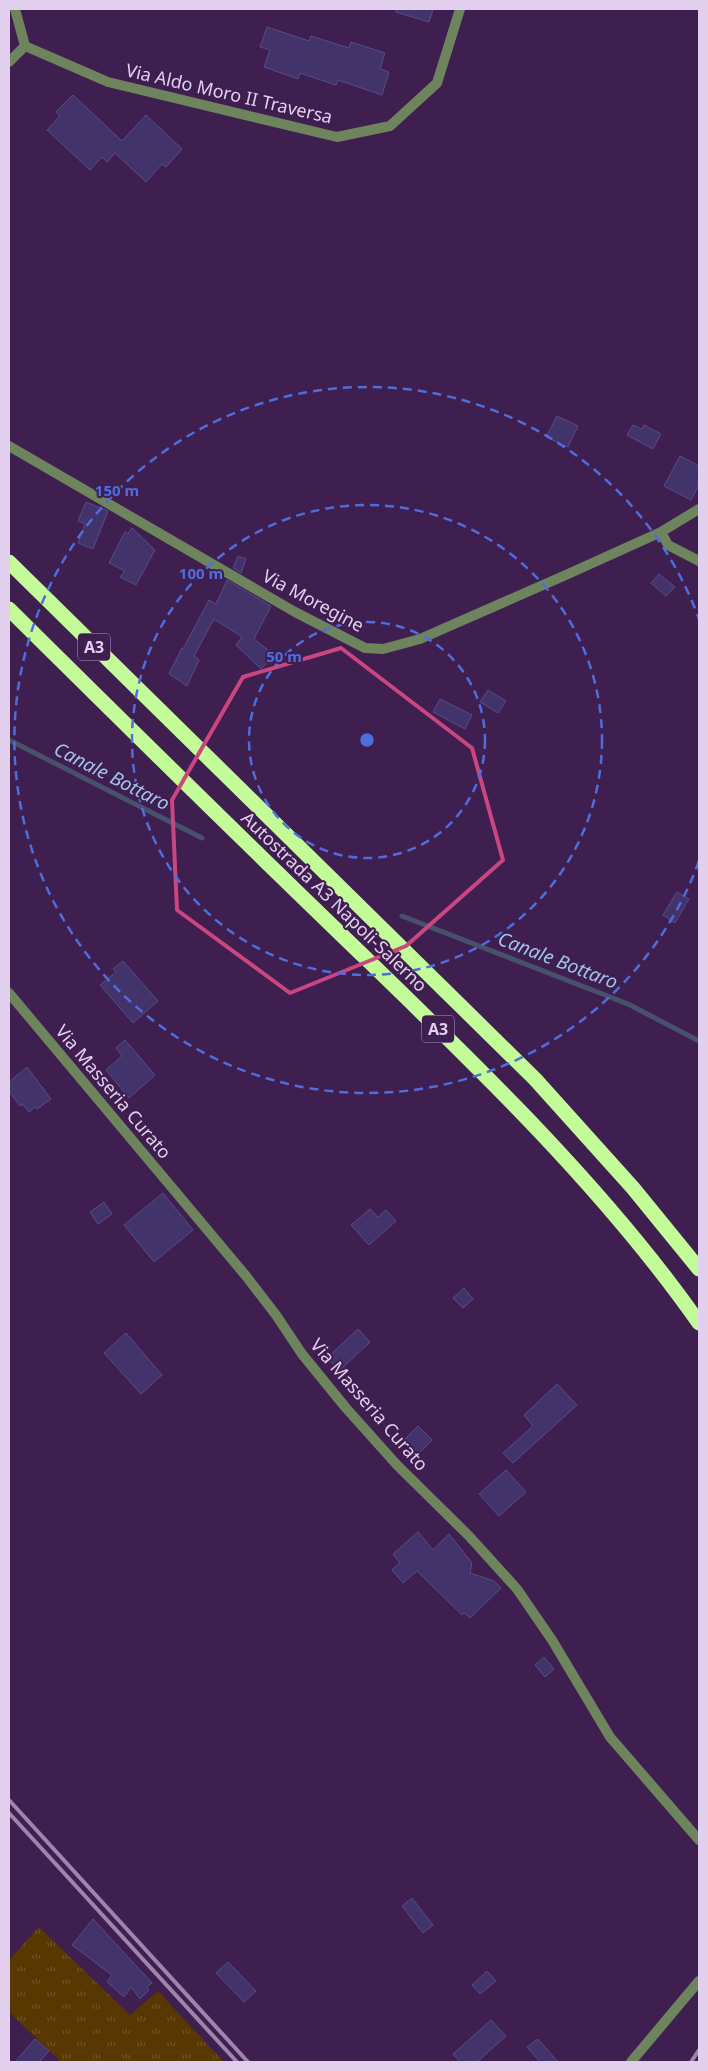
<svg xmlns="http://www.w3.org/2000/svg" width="708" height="2071" font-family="'Noto Sans',sans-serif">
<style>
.park{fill:url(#park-tufts)}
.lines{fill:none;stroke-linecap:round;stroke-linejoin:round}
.stream{stroke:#47516c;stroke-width:5}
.building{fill:#42346b;stroke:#594c86}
.minor{stroke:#6d845d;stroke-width:10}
.motorway{stroke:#c3fb98;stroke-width:15}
.rail{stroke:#9f85ac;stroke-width:4}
.marked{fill:none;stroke:#ca4680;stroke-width:4;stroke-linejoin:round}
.ring{fill:none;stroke:#4e6edd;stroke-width:2.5;stroke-dasharray:9 6}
.labels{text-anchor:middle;stroke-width:4;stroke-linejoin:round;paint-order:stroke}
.shield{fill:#3f1e50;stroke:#b199be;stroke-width:1}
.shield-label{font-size:16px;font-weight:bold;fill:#e2ceed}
.street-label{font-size:18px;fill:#e2ceed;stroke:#3f1e50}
.water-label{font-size:19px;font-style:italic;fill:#a1c3eb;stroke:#3f1e50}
.centre{fill:#4e6edd;stroke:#3f1e50;stroke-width:2.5}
.ring-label{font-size:15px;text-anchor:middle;font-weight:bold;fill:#4e6edd;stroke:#3f1e50;stroke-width:4;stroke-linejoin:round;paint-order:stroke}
</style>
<defs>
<pattern id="park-tufts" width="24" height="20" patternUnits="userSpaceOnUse" patternTransform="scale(1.25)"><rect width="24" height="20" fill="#583700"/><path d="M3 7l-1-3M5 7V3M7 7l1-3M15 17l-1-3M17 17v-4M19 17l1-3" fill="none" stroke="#705326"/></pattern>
</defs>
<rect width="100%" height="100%" fill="#3f1e50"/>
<path class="park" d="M39,1927L130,2015L158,1991L224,2062H61L9,2012V1960Z"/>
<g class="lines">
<path class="stream" d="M9,740L202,838
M402,916L628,1004L699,1041"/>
</g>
<path class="building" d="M396,9H433L429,22L396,12Z
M267,27L309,41L311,36L349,48L351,42L385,53L380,69L389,72L382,95L338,80L336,85L300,73L298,79L264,67L270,50L260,47Z
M73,95L122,141L146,115L182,149L166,167L162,164L146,182L115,153L107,162L102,157L90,170L47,130L60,116L56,112Z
M557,416L578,426L568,447L546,437Z
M633,425L642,429L644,425L661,434L653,449L627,435Z
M680,456L699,466V485L691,500L664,486Z
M86,502L108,511L93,549L78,543L85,524L78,521Z
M132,528L155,550L136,585L120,577L125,571L109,563L125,532L128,534Z
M238,556L246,559L241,573L233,568Z
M659,574L675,587L666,596L651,583Z
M227,580L271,606L254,639L268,650L266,653L272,658L261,669L236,645L242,637L214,619L194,656L199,660L187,686L169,674L182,648L183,649L209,600L216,604Z
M488,690L506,701L498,713L480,702Z
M440,699L472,715L465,729L433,712Z
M677,892L689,899L675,923L663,915Z
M123,961L158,1001L133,1023L100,985L116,972L113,969Z
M125,1040L155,1075L129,1098L106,1070L122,1056L116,1048Z
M27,1067L51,1099L37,1109L35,1107L29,1112L23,1104L20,1106L9,1091V1082Z
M163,1193L193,1230L154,1262L124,1225Z
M104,1202L112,1214L98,1224L90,1212Z
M370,1209L378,1217L386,1210L396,1221L369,1245L351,1225Z
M464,1288L473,1299L463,1308L453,1298Z
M358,1329L370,1342L339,1371L327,1358Z
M126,1333L162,1375L141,1394L104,1353Z
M557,1384L577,1405L513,1463L503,1453L533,1426L524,1415Z
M418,1426L432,1440L417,1455L404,1440Z
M506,1470L526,1492L499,1516L479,1494Z
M418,1532L433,1550L449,1534L472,1563L470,1573L494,1581L501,1588L470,1618L464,1613L462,1615L417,1571L403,1583L392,1570L400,1563L393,1554Z
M544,1657L554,1669L545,1677L535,1665Z
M412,1898L433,1925L423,1933L402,1906Z
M93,1919L152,1983L147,1987L149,1990L140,1999L131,1987L124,1997L107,1982L112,1975L72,1945Z
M228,1962L256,1991L244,2002L216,1973Z
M487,1971L496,1981L480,1994L472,1985Z
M491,2020L506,2036L477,2062H460L453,2054Z
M35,2039L49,2051L39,2062H15Z
M538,2039L558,2062H540L527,2047Z"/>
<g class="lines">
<path class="minor" d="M15,9L25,46L108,82L337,137L390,126L437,83L460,9
M9,62L25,46
M9,446L295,612L365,648L383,649L420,639L568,574L661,532L699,509
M661,532L668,545L699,561
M9,993L246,1276L276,1315L302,1354L346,1408L397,1465L469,1536L517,1589L552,1640L610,1737L699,1840
M631,2062L699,1981"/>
<path class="motorway" d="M9,562L535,1079L633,1188L699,1269
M9,609C123,722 237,834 352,945C472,1061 603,1186 699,1323"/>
<path class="rail" d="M9,1800L248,2062
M9,1813L237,2062
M691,2062L699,2050"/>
</g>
<path class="marked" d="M341,648L472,748L503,860L406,946L290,993L177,910L172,800L243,677Z"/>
<g class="ring">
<circle cx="367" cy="740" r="118"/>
<circle cx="367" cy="740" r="235"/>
<path d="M699 861A353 353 0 1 1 699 619"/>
</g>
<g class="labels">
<g class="shield">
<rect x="78" y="633.5" width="32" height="27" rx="4"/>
<rect x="422" y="1015.5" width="32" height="27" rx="4"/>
</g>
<g class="shield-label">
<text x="94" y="653">A3</text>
<text x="438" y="1035">A3</text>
</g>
<g class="street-label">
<text transform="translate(229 94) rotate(13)" y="6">Via Aldo Moro II Traversa</text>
<text transform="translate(313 601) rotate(28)" y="6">Via Moregine</text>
<text transform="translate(334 902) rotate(44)" y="6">Autostrada A3 Napoli-Salerno</text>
<text transform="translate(113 1092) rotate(50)" y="6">Via Masseria Curato</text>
<text transform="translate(369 1405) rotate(49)" y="6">Via Masseria Curato</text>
</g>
<g class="water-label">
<text transform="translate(112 776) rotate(27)" y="7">Canale Bottaro</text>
<text transform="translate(558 960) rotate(21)" y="7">Canale Bottaro</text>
</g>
</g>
<circle cx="367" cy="740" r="8" class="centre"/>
<g class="ring-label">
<text x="117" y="496">150 m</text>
<text x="201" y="579">100 m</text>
<text x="284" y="662">50 m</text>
</g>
<rect width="708" height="2071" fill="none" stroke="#e2ceed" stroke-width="20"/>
</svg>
